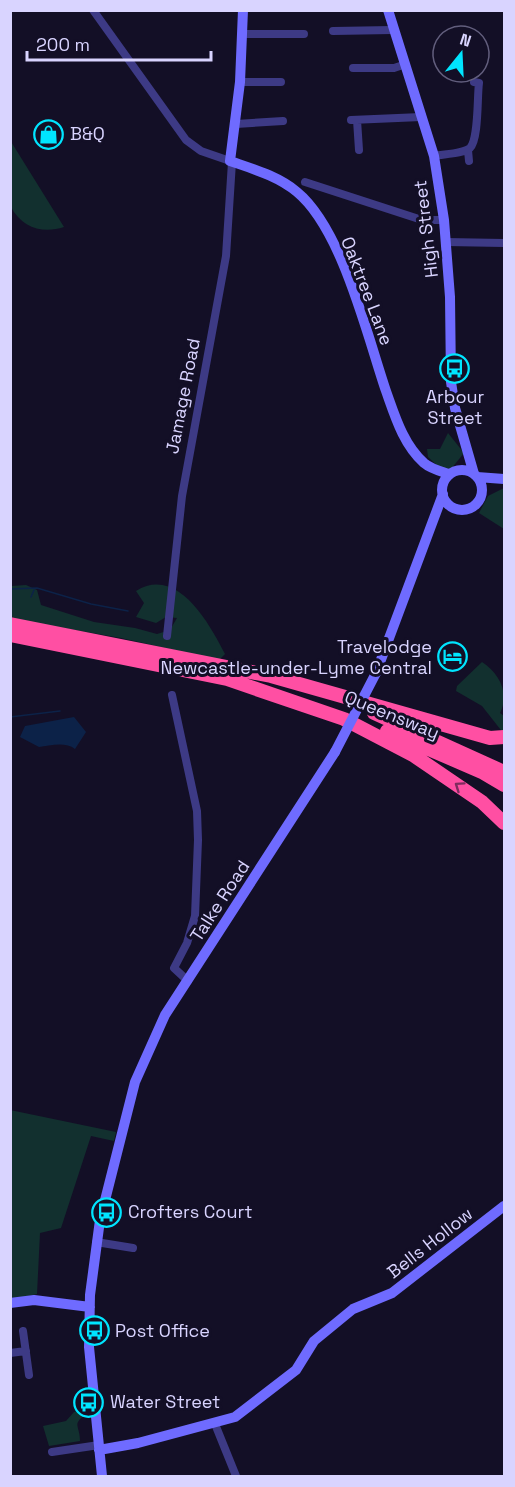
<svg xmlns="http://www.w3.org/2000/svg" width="515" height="1487" font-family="'Space Grotesk',sans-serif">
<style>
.green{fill:#12302f}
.water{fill:#0c2248}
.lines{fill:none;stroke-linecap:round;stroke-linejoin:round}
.stream{stroke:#0c2248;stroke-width:1.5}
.street{stroke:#3d3a85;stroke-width:8}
.secondary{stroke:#6f6bff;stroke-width:10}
.highway{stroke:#ff4fa3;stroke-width:14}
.secondary-bridge{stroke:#6f6bff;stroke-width:10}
.oneway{stroke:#7d2c5e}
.labels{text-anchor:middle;stroke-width:6;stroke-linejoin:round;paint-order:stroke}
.poi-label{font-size:18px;fill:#d9d4ff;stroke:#130f26;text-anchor:start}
.street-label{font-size:18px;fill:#d9d4ff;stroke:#130f26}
</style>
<rect width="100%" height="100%" fill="#130f26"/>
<path class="green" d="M10,140L64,227C43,234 22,228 11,207C7,198 10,152 10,140Z
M448,433L464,453L451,469L443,471L428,457L427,449H440Z
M504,488V529L479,513L488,496Z
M26,585L37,590L41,605L94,622L135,628L157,634L170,630L177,618L166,617L156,623L136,617L144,603L136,591C178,565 210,625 225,654L219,660L121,638L11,619V586Z
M482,662C499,673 510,693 500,713L504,716V734L482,706L456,691L457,686Z
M10,1110L116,1132L114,1141L91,1136L61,1228L40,1233L37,1294L11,1300Z
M89,1406V1412C70,1425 80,1424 80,1441L49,1446L43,1426L66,1421L74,1412L82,1411V1407Z"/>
<path class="water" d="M74,717L86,732L75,749C65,741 49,746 39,747L20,737L25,726Z"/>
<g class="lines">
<path class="stream" d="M10,589L37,588L91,604L128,611
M31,597L34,590
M10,717L60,711"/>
<path class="street" d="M93,10L186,140L201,151L230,161
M333,31L392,30
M243,34H304
M353,68H394L403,65
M240,82H281
M351,120L421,117
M357,120L359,150
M236,124L283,121
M468,150L469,161
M434,156C443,154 463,154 470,148C479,139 477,97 479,83L474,82
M305,182L422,220H444
M446,242L504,243
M167,636L182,496L226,256L232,162
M172,695L197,811L198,840L195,916L187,943L174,968L188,981
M96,1242L133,1248
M23,1331L29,1375
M10,1353L26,1351
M215,1424L236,1476
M52,1452L99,1445"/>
<path class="secondary" d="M243,10L240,82L230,161C253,169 278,176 297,192C342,229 367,335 386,391C395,416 403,444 424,463C431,469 440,471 449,474
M388,10L434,156L444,220L450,297L451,382L455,408L474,474
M442 490a20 20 0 1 1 40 0a20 20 0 1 1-40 0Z
M477,477L504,479
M376,673L443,494
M10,1303L34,1300L90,1307
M99,1450L138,1443L235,1417L296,1370L314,1341L353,1309L392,1293L504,1206
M102,1476L89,1347L90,1295L100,1220L135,1082L165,1015L335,752"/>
<path class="highway" d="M10,624L271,676L490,738L504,737
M10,635L227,679L344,719L413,755L482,802L504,823
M374,713L504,772
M387,731L482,772L504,785"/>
<path class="secondary-bridge" d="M335,752L376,673"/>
</g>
<defs><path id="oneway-chevron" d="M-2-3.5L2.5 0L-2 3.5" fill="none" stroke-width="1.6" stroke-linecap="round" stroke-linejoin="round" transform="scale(1.5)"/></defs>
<use class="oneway" href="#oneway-chevron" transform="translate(459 786) rotate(-145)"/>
<defs>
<symbol id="shop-ring" viewBox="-11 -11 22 22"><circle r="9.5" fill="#130f26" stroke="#00e5ff" stroke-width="1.5"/><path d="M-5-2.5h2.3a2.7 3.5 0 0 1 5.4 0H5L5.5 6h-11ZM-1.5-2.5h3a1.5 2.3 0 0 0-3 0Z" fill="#00e5ff"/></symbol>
<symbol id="bus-ring" viewBox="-11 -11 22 22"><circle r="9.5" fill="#130f26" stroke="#00e5ff" stroke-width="1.5"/><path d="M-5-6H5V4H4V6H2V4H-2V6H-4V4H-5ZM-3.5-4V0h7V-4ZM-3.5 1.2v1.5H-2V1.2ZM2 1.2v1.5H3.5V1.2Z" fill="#00e5ff"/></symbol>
<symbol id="hotel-ring" viewBox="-11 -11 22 22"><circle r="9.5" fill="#130f26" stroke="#00e5ff" stroke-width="1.5"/><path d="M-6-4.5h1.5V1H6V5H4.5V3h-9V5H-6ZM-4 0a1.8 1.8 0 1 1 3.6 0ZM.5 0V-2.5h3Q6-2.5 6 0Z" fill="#00e5ff"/></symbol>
</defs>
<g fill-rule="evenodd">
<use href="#shop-ring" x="32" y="118" width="33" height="33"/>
<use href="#bus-ring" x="438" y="352" width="33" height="33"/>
<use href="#hotel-ring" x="436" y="640" width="33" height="33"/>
<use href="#bus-ring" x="90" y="1196" width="33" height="33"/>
<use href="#bus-ring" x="78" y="1314" width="33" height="33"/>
<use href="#bus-ring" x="72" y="1386" width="33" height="33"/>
</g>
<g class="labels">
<g class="poi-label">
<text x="70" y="140">B&amp;Q</text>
<text x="455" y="403" text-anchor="middle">Arbour<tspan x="455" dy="21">Street</tspan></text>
<text x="432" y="653" text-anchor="end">Travelodge<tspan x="432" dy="21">Newcastle-under-Lyme Central</tspan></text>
<text x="128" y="1218">Crofters Court</text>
<text x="115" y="1337">Post Office</text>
<text x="110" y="1408">Water Street</text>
</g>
<g class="street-label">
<text transform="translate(426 229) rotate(-97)" y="6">High Street</text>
<text transform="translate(367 291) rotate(69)" y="6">Oaktree Lane</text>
<text transform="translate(183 396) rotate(-79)" y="6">Jamage Road</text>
<text transform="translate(392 715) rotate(22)" y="6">Queensway</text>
<text transform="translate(220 901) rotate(-57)" y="6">Talke Road</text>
<text transform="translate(430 1243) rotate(-38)" y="6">Bells Hollow</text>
</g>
</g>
<rect width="515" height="1487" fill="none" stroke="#d9d4ff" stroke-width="24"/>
<g transform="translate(461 54) rotate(18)"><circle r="28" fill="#130f26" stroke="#625e7d" stroke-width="1.5"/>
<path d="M0-4.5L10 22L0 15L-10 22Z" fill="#00e5ff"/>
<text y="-9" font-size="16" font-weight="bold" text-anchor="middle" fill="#d9d4ff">N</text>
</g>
<path d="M27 51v9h184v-9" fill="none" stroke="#d9d4ff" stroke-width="3"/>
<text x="36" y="51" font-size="18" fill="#d9d4ff" stroke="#130f26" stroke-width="4.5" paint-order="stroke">200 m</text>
</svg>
